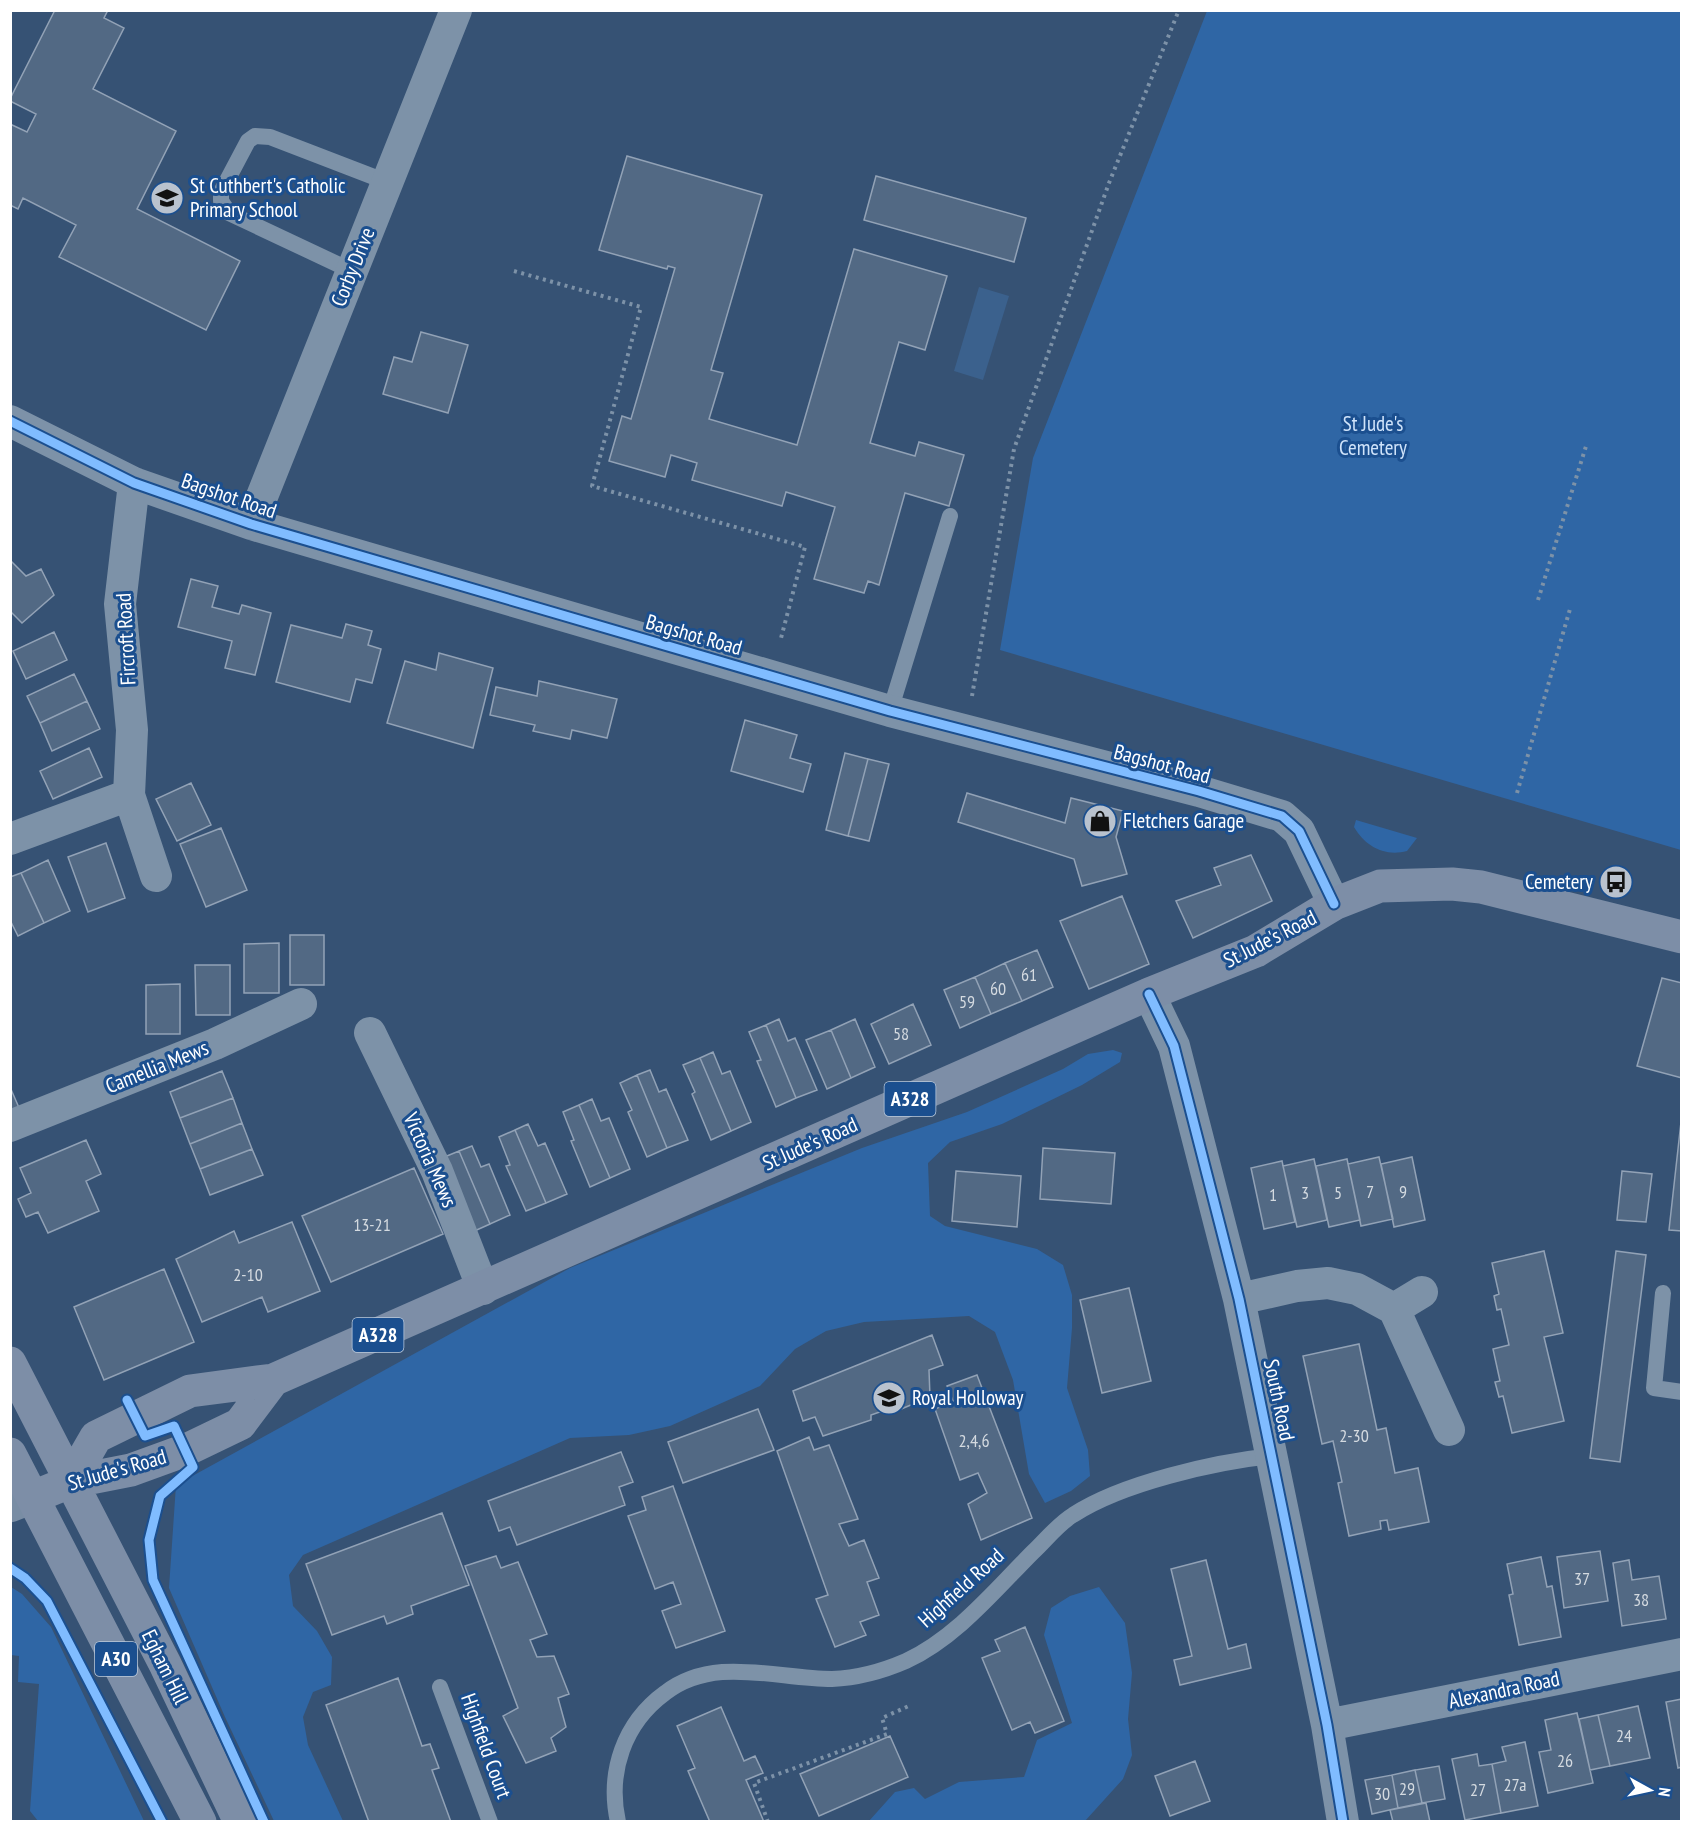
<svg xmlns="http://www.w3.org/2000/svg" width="1692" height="1832" font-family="'PT Sans Narrow',sans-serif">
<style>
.green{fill:#2f66a5}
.water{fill:#3b618d}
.building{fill:#526984;stroke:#92a2b6;stroke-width:1.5}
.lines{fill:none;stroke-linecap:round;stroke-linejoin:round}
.path{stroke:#7d92a8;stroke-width:4;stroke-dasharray:3 4.5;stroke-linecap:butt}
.lane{stroke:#7d92a8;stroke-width:16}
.street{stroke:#7d92a8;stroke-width:32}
.secondary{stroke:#798da4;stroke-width:33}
.primary{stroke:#7d8ea7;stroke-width:33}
.cycleway-casing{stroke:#1b4f8f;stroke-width:13}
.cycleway{stroke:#80bcff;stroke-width:9}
.labels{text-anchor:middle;stroke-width:6;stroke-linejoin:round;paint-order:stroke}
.number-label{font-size:18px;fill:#d4dae0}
.shield{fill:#1b4f8f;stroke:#bbcadd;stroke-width:1.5}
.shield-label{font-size:20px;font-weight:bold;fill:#fff}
.poi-label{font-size:21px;fill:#fff;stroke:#1b4f8f;text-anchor:start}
.street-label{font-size:21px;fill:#fff;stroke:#1b4f8f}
.park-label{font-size:21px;fill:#cfe3fa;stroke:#1b4f8f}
</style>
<rect width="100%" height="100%" fill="#365274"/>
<path class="green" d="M1207,11H1681V850L1000,650L1033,458Z
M1356,820L1417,838L1407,851C1384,857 1365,846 1354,827Z
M1113,1050L1122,1053L1120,1062L1082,1085L1002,1124L950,1142L928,1163L930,1216L945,1226L1037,1249L1063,1265L1072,1295V1328L1067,1388L1088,1450L1090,1476L1071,1491L1045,1503L1029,1474L1013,1380L995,1332L969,1316L864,1322L826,1331L795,1349L760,1386L670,1426L629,1435L570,1438L303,1555L289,1575L293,1606L317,1631L332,1657L331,1685L313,1692L303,1717L308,1745L343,1821H274L225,1717L169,1588L176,1485L570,1268L862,1148L967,1112L1063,1069L1088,1054Z
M11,1587L22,1594L51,1627L144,1821H38L30,1811L39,1684L18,1682L19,1656L11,1655Z
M1099,1587L1125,1623L1132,1673L1128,1719L1132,1755L1123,1779L1085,1821H869L895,1792L914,1788L925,1799L959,1782L1024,1777L1037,1740L1072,1723L1044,1635L1051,1608L1070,1596Z"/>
<path class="water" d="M979,287L1009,296L983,380L954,371Z"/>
<path class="building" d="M55,10H108L104,18L124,28L93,89L176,131L137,209L240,261L206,330L59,257L76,225L23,198L18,209L10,205V124L27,132L36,114L10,101V99Z
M627,156L762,195L711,370L723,373L709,419L797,445L854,249L947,276L925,350L899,342L870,443L915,456L919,442L964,455L949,506L905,493L879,585L868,581L864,593L814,579L835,507L786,492L782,506L692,480L697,463L671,455L665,477L609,461L622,416L631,419L675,268L668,266L667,269L599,250Z
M876,176L1026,218L1014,262L864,220Z
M421,332L468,345L448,413L383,394L394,357L412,362Z
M10,560L26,576L41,569L54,595L22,623L10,611Z
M191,579L218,586L212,607L239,614L242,605L271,613L255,675L225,668L232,641L178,627Z
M346,624L372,631L368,645L381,649L372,683L356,679L350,702L276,682L291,625L342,638Z
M54,632L67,660L26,679L13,651Z
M439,653L493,668L473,748L387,723L405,661L436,670Z
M74,674L87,701L40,723L27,696Z
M539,681L617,699L607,738L572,730L570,739L533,731L535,725L490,715L496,687L537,696Z
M87,701L100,729L52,751L40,723Z
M745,720L797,735L790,758L811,764L803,792L731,771Z
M89,748L102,777L53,799L40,771Z
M845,753L868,759L848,836L826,830Z
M868,759L889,764L869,841L848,836Z
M191,783L211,825L177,841L156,799Z
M967,793L1065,823L1071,798L1123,811L1116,837L1127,874L1082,886L1074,859L958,822Z
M221,828L247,890L206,907L180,844Z
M106,843L125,898L88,912L68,857Z
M1251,855L1272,901L1193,938L1176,901L1221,885L1214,868Z
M48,860L70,911L44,923L21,873Z
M21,873L44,923L18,936L10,920V877Z
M1122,896L1149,964L1089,989L1060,921Z
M290,935H324V985H290Z
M279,943V993H244V944Z
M1037,950L1053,987L1022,1001L1005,963Z
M1005,963L1022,1001L991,1014L975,977Z
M195,965H230V1015H196Z
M975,977L991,1014L960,1028L944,990Z
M1662,978L1682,983V1078L1637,1066Z
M180,984V1034H146V985Z
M913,1004L931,1045L889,1064L871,1024Z
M779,1019L788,1041L795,1038L817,1090L796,1098L766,1025Z
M855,1019L875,1067L851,1078L831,1030Z
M766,1025L796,1098L776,1107L757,1061L761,1060L749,1032Z
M831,1030L851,1078L827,1089L806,1040Z
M713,1052L722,1074L730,1071L751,1122L731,1131L700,1058Z
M700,1058L731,1131L711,1140L692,1094L695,1092L683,1065Z
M650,1070L659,1092L666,1089L688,1140L667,1148L637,1075Z
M222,1071L233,1098L180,1118L170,1092Z
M637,1075L667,1148L647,1157L628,1112L632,1110L620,1083Z
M10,1087L20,1110L10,1114Z
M233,1098L242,1123L190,1144L180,1118Z
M592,1099L601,1121L609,1118L630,1169L610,1178L579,1105Z
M579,1105L610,1178L590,1187L571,1141L574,1140L563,1112Z
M1681,1122H1682V1231L1669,1230Z
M242,1123L252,1149L200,1169L190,1144Z
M528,1124L538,1146L545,1143L567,1194L546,1203L515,1130Z
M515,1130L546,1203L526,1211L506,1166L510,1165L499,1137Z
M86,1140L101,1174L86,1181L99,1211L48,1233L38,1212L26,1217L18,1199L31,1193L20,1168Z
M472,1146L481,1167L489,1164L510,1215L490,1224L459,1151Z
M1043,1148L1115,1153L1111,1204L1040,1199Z
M252,1149L263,1175L210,1195L200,1169Z
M459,1151L490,1224L470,1233L442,1158Z
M1379,1157L1393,1219L1361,1226L1348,1164Z
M1412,1157L1425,1220L1394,1227L1381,1164Z
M1314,1159L1327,1220L1297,1227L1283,1166Z
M1347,1159L1360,1220L1329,1227L1316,1166Z
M1282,1161L1295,1222L1264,1229L1251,1168Z
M414,1168L443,1234L331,1282L302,1216Z
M956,1171L1021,1176L1017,1227L952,1221Z
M1622,1171L1652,1174L1646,1222L1617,1220Z
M292,1222L320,1291L268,1312L262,1297L202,1322L176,1259L234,1231L239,1243Z
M1544,1251L1563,1333L1544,1337L1564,1421L1512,1433L1503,1396L1499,1397L1495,1382L1500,1381L1493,1349L1509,1345L1501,1309L1497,1310L1494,1296L1499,1294L1492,1263Z
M1616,1251L1646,1255L1620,1462L1590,1458Z
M164,1269L194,1342L104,1380L74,1307Z
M1129,1288L1151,1381L1102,1393L1080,1300Z
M932,1335L943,1365L929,1370L930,1397L894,1412L891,1408L871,1415V1420L823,1436L815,1417L803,1421L793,1391Z
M1359,1344L1377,1430L1386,1428L1395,1473L1418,1468L1429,1522L1389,1530L1387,1520L1380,1521L1381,1529L1349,1536L1338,1483L1342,1482L1333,1441L1322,1444L1303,1356Z
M977,1375L1032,1518L981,1540L968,1504L987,1493L978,1473L960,1480L935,1409L953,1401L947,1386Z
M758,1409L774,1450L683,1483L668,1442Z
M809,1437L814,1450L829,1445L858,1519L839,1524L849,1546L864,1540L879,1578L867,1582L879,1615L860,1622L866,1635L835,1647L816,1599L828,1595L777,1451Z
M621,1452L633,1482L619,1487L625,1505L517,1545L510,1527L499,1531L488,1501Z
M673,1486L725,1631L676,1648L662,1611L681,1604L673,1582L655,1589L628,1516L646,1510L642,1497Z
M442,1513L469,1585L411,1606L413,1614L387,1624L384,1616L332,1635L306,1564Z
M1600,1551L1608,1601L1564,1608L1557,1557Z
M496,1556L501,1568L518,1562L547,1634L530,1640L537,1657L554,1656L569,1694L558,1698L566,1727L551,1738L556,1751L526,1763L503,1716L518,1708L465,1566Z
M1541,1557L1547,1587L1552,1586L1561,1637L1519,1645L1509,1595L1513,1594L1507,1564Z
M1206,1560L1228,1649L1246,1644L1251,1668L1180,1685L1174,1660L1192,1656L1171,1569Z
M1629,1560L1632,1580L1659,1576L1666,1619L1622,1626L1613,1563Z
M1025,1627L1064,1721L1035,1733L1030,1722L1012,1730L982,1658L1000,1651L995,1640Z
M398,1678L422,1746L430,1744L439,1768L432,1770L451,1822H369L326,1705Z
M1682,1699V1767L1678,1768L1666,1702Z
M1638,1706L1650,1758L1610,1766L1598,1715Z
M721,1707L744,1761L755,1756L763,1773L746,1780L764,1822H710L688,1771L695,1768L677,1726Z
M1577,1713L1593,1783L1548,1793L1539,1752L1551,1750L1545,1720Z
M1598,1715L1610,1766L1590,1770L1579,1719Z
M890,1736L908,1777L819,1816L800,1774Z
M1525,1742L1538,1806L1501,1813L1492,1764L1506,1761L1502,1747Z
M1477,1754L1479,1766L1492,1764L1501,1813L1465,1820L1452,1759Z
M1195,1761L1210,1801L1170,1816L1155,1776Z
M1439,1766L1445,1799L1422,1803L1415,1770Z
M1415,1770L1422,1803L1398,1808L1392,1775Z
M1392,1775L1398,1808L1372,1814L1365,1780Z
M1426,1803L1430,1822H1393L1390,1810Z"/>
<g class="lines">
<path class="path" d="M514,271L641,307L592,486L805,547L780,642
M1538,600L1587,443
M972,696L1014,449L1109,183L1179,10
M1517,793L1570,609
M768,1822L754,1783L887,1734L882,1718L911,1705"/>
<path class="lane" d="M352,271L229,213L221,201V192L248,141L255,136L270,137L387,182
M890,711L950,516
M1663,1293L1654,1388L1682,1392
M440,1687L490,1822
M618,1822C607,1772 624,1723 665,1693C714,1655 776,1679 832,1679C857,1678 883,1671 906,1661C956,1638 995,1590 1033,1552C1046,1540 1058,1524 1073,1515C1122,1483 1215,1462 1272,1456"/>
<path class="street" d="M10,421L134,483L251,524L890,711L1199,791L1282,816L1299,831L1334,904
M134,483L120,604L132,730L129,795L156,876
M251,524L456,10
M10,839L129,795
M1149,994L1174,1046L1239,1299L1327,1725L1343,1822
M370,1033L437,1171L483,1289
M10,1126L215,1044L301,1004
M1239,1299L1297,1286L1328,1283L1357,1289L1394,1309L1449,1430
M1394,1309L1422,1292
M1327,1725L1682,1654"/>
<path class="secondary" d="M10,1506L33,1497"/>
<path class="primary" d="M10,1363L165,1664L240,1822
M10,1454L200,1822
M70,1482L96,1437L190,1391L273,1380
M33,1497L70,1482L131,1470L186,1450L240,1424L273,1380L1149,994L1256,951L1334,904L1380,886L1452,884L1481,887L1682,937"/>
<defs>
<path id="cycleway" d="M10,421L134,483L251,524L890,711L1199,791L1282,816L1299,831L1334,904
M1149,994L1174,1046L1239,1299L1327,1725L1343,1822
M127,1400L145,1436L174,1426L193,1467L160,1496L149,1540L153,1580L264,1822
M10,1568L25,1578L47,1601L162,1822"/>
</defs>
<use href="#cycleway" class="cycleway-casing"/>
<use href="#cycleway" class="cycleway"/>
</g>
<defs>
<symbol id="school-disc" viewBox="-11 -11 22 22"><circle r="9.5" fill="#b9c2ce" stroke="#1b4f8f"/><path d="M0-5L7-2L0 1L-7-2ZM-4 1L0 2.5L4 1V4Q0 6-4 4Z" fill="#111"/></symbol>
<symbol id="shop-disc" viewBox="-11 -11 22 22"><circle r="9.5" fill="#b9c2ce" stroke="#1b4f8f"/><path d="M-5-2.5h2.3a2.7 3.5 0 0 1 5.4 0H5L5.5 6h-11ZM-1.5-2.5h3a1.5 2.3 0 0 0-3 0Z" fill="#111"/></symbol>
<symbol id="bus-disc" viewBox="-11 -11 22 22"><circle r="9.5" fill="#b9c2ce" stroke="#1b4f8f"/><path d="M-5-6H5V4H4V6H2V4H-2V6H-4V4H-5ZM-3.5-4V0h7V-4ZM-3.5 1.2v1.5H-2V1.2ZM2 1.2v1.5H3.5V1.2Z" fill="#111"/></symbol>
<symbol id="university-disc" viewBox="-11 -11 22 22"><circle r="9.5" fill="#b9c2ce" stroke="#1b4f8f"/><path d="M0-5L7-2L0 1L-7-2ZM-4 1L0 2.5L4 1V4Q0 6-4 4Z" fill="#111"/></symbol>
</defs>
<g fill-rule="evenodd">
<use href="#school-disc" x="148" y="179" width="38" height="38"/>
<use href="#shop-disc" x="1081" y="802" width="38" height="38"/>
<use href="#bus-disc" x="1597" y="863" width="38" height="38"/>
<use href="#university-disc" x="870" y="1379" width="38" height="38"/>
</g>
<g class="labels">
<g class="number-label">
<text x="1029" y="981">61</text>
<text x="998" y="995">60</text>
<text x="967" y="1008">59</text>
<text x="901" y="1040">58</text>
<text x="1370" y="1198">7</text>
<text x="1403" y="1198">9</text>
<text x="1305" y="1199">3</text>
<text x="1338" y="1199">5</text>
<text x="1273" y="1201">1</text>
<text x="372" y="1231">13-21</text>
<text x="248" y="1281">2-10</text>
<text x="1354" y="1442">2-30</text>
<text x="974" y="1447">2,4,6</text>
<text x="1582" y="1585">37</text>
<text x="1641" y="1606">38</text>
<text x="1624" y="1742">24</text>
<text x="1565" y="1767">26</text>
<text x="1515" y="1791">27a</text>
<text x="1407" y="1795">29</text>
<text x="1478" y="1796">27</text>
<text x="1382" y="1800">30</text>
</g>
<g class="shield">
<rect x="884.5" y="1082" width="51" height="34" rx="4.5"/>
<rect x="352.5" y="1318" width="51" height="34" rx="4.5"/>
<rect x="95" y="1642" width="42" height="34" rx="4.5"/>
</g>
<g class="shield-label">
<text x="910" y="1106">A328</text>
<text x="378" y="1342">A328</text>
<text x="116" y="1666">A30</text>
</g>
<g class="poi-label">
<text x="190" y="193">St Cuthbert's Catholic<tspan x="190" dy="24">Primary School</tspan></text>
<text x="1123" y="828">Fletchers Garage</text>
<text x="1593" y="889" text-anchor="end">Cemetery</text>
<text x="912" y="1405">Royal Holloway</text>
</g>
<g class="street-label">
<text transform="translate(353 267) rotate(-68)" y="7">Corby Drive</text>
<text transform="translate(229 496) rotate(19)" y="7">Bagshot Road</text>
<text transform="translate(694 635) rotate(16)" y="7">Bagshot Road</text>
<text transform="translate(126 639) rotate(-93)" y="7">Fircroft Road</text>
<text transform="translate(1162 764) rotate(15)" y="7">Bagshot Road</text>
<text transform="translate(1270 939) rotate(-27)" y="7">St Jude's Road</text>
<text transform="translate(157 1067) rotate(-22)" y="7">Camellia Mews</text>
<text transform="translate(810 1144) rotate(-24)" y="7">St Jude's Road</text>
<text transform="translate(430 1160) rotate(66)" y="7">Victoria Mews</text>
<text transform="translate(1279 1400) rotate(78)" y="7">South Road</text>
<text transform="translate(117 1470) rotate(-16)" y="7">St Jude's Road</text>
<text transform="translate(961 1588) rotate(-42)" y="7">Highfield Road</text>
<text transform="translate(165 1667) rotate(64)" y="7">Egham Hill</text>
<text transform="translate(1504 1690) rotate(-12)" y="7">Alexandra Road</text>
<text transform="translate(486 1746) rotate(70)" y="7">Highfield Court</text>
</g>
<g class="park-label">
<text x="1373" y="431">St Jude's<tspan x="1373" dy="24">Cemetery</tspan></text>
</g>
</g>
<rect width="1692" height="1832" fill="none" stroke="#ffffff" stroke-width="24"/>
<g transform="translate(1650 1790) rotate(98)" stroke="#1b4f8f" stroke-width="4.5" paint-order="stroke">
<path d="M0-4.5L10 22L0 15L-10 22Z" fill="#ffffff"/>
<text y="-9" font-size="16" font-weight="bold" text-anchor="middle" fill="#ffffff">N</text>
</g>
</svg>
